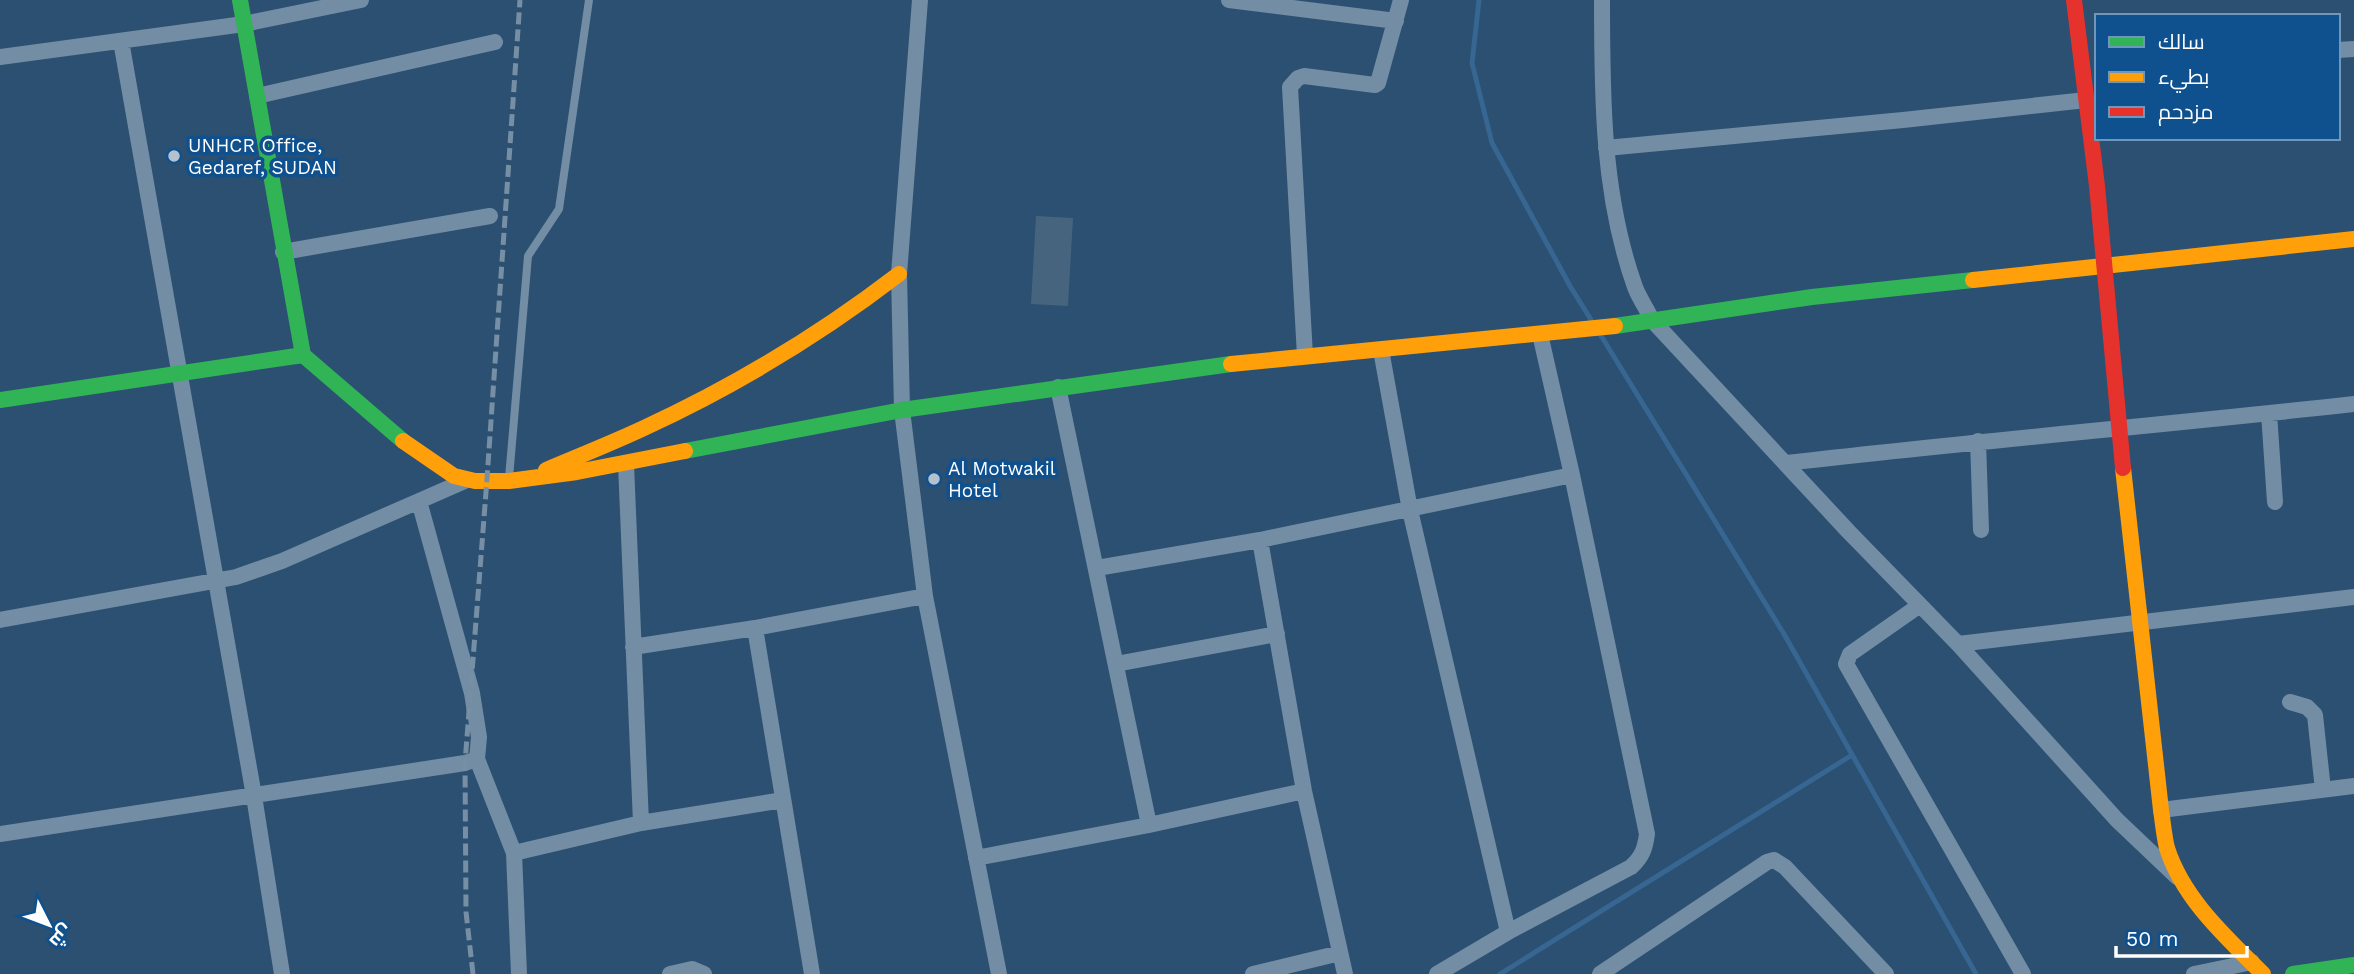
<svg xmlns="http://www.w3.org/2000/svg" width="2354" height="974" font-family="'Work Sans',Cairo,sans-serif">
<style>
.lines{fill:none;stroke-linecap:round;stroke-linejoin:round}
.stream{stroke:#366691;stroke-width:5}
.building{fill:#47647f}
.lane{stroke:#738da5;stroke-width:8}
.street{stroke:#738da5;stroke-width:16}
.fast{stroke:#30b455;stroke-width:16}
.slow{stroke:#ff9f0a;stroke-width:16}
.jam{stroke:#e5322d;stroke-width:16}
.rail{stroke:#778fa4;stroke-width:5;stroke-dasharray:12 5;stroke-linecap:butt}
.poi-dot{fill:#b5c2cd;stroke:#0f518e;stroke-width:2.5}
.labels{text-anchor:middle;stroke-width:7;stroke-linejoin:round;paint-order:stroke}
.poi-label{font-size:19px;fill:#fff;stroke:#0f518e;text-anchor:start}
</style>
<rect width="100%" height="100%" fill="#2c5071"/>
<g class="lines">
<path class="stream" d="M1479,0L1472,63L1492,143L1570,286L1593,323
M1600,334L1784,634L1976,974
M1500,974L1852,755"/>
</g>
<path class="building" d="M1036,216L1073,218L1068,306L1031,304Z"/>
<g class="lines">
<path class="lane" d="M509,478L528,256L559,209L589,0"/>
<path class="street" d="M920,0L899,274L902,410L925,596L999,974
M1229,0L1396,21
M1602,0C1602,96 1602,195 1635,287C1639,298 1647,309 1652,320L1848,531L1958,644L2117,820L2177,877
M121,41L254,796L282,974
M2338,50L2354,49
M0,57L244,24L361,0
M257,96L495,42
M1606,148L1903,120L2086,100
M283,252L490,216
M1381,350L1410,510L1508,932
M1305,356L1290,87L1298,78L1304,76L1375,85L1378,83L1401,0
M1058,387L1149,825
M2269,413L2275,502
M1978,441L1981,530
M1787,463C1976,441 2165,425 2354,404
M626,464L641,823
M419,501L472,693L479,737L477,759L514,853L519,974
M1260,540L1304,791L1345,974
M1097,568L1260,540L1572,475
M1920,605L1850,654L1846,664L2023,974
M0,620L236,577L282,561L467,480
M755,628L812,974
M1958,644L2354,597
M633,647L755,628L925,596
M1116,664L1277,634
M2290,702L2307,707L2315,715L2323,790
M2161,810L2354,786
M0,834L465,763L477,759
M514,853L641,823L783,800
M976,858L1149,825L1304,791
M670,974L692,969L704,974
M1253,974L1340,953
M1437,974L1508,932L1631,867C1642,857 1645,849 1647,834L1572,475L1540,334
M1600,974L1767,862L1774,860L1785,867L1886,974
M2194,974L2252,962"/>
<path class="fast" d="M240,0L303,355L403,441
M1615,326L1812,297L1973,280
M0,400L303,355
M685,451L902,410L1231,364
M2293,974L2354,965"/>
<path class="slow" d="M1973,280L2354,239
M1231,364L1615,326
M403,441L454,476L475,481H509L577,472L685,451
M2123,468L2161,810C2163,823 2164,836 2167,848C2183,899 2227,938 2263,974
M546,470C579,456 612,443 644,428C733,387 822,333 899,274"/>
<path class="jam" d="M2074,0L2097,186L2123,468"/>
<path class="rail" d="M473,974L466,912L465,763L487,479L520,0"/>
</g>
<g class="poi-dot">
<circle cx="174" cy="156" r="7"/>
<circle cx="934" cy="479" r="7"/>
</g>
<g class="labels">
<g class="poi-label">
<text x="188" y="152">UNHCR Office,<tspan x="188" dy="22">Gedaref, SUDAN</tspan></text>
<text x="948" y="475">Al Motwakil<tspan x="948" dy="22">Hotel</tspan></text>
</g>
</g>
<rect x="2095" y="14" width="245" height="126" fill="#0f518e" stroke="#6f97bb" stroke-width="2"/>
<rect x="2109" y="37" width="35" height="10" fill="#30b455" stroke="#6f97bb" stroke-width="2"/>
<text x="2158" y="49" font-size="21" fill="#ffffff">سالك</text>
<rect x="2109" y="72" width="35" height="10" fill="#ff9f0a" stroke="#6f97bb" stroke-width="2"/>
<text x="2158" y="84" font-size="21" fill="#ffffff">بطيء</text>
<rect x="2109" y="107" width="35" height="10" fill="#e5322d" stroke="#6f97bb" stroke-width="2"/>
<text x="2158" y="119" font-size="21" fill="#ffffff">مزدحم</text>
<g transform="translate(49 925) rotate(132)" stroke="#0f518e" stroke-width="5" paint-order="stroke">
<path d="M0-5L12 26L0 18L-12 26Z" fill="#ffffff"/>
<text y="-10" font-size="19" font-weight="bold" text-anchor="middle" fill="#ffffff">ش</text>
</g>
<path d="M2116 946v10h131v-10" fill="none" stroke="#ffffff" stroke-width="3.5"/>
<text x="2126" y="946" font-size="21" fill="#ffffff" stroke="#0f518e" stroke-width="5" paint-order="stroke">50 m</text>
</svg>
